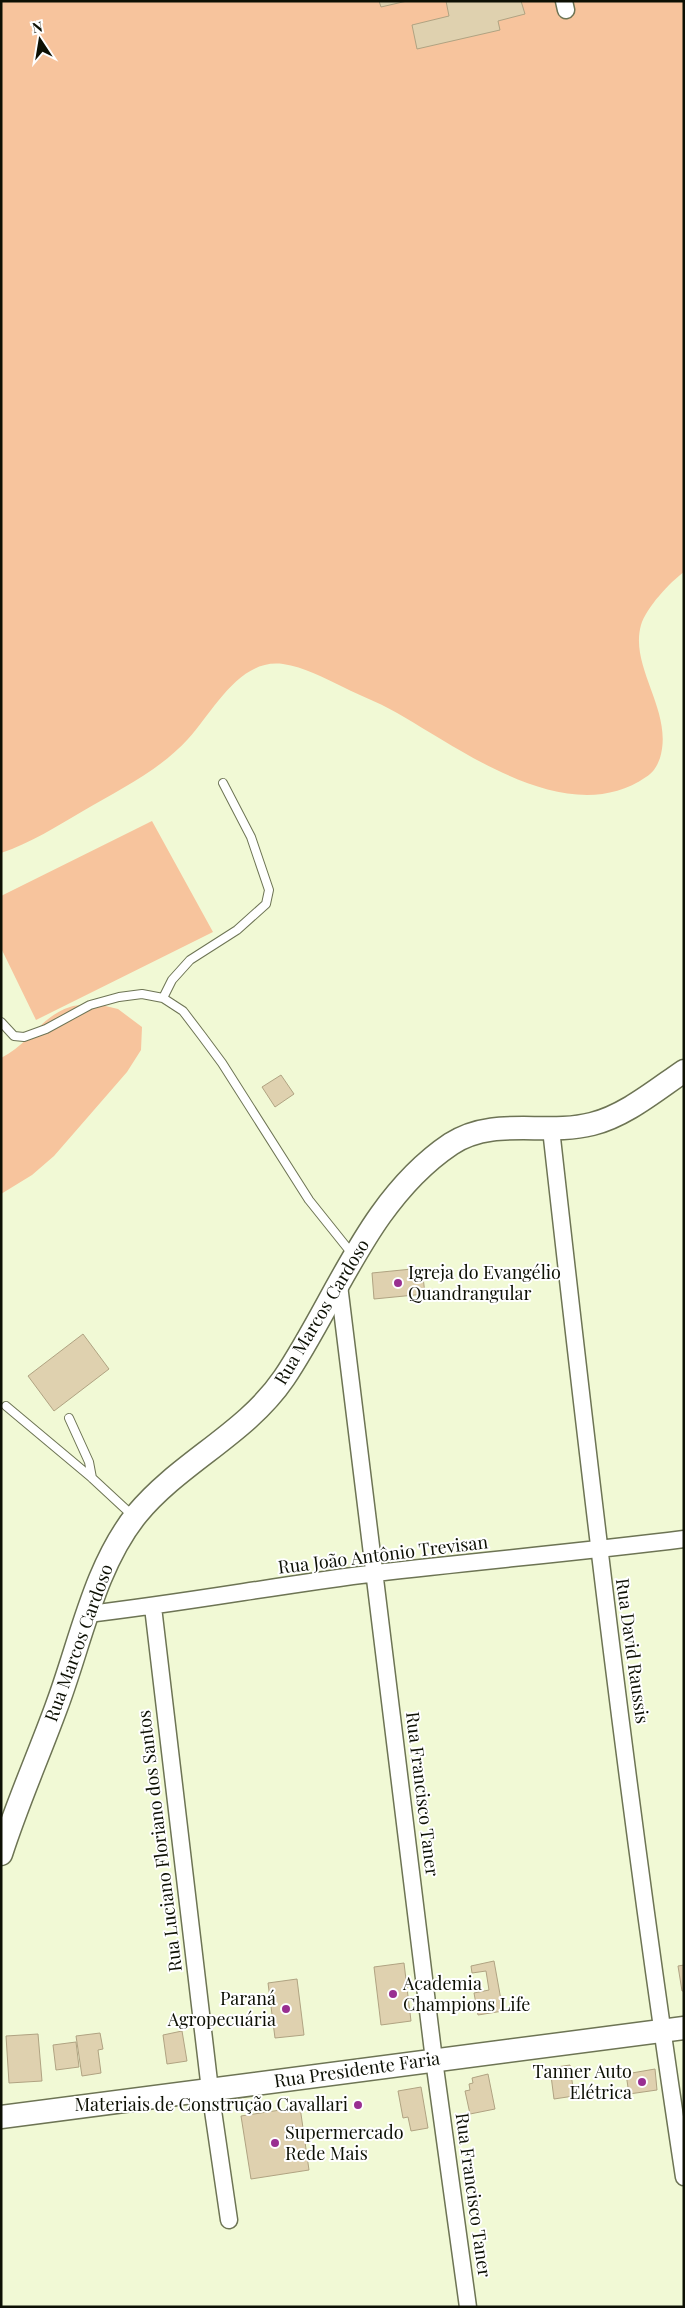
<svg xmlns="http://www.w3.org/2000/svg" width="685" height="2308" font-family="'Playfair Display',serif">
<style>
.green{fill:#f7c49d}
.building{fill:#dfd1af;stroke:#b0a382}
.lines{fill:none;stroke-linecap:round;stroke-linejoin:round}
.lane-casing{stroke:#6d7454;stroke-width:10}
.street-casing{stroke:#6d7454;stroke-width:19}
.secondary-casing{stroke:#6d7454;stroke-width:25}
.lane{stroke:#fff;stroke-width:8}
.street{stroke:#fff;stroke-width:16}
.secondary{stroke:#fff;stroke-width:22}
.poi-dot{fill:#992f91;stroke:#fff;stroke-width:2}
.labels{text-anchor:middle;stroke-width:4;stroke-linejoin:round;paint-order:stroke}
.poi-label{font-size:18px;fill:#0d1004;stroke:#fff;text-anchor:start}
.street-label{font-size:18px;fill:#0d1004;stroke:#fff}
</style>
<rect width="100%" height="100%" fill="#f1f9d5"/>
<path class="green" d="M1,1H684V572C670,582 646,608 641,625C629,668 674,711 660,758C657,766 654,772 646,777C571,829 469,755 404,717C385,705 363,697 343,687C324,678 304,667 283,664C239,658 213,712 188,739C160,770 119,790 83,811C57,826 31,843 1,853Z
M152,821L213,932L36,1020L1,948V896Z
M97,1004L118,1009L142,1027L141,1050L127,1072L54,1156L32,1175L1,1194V1058C28,1045 41,1016 70,1007C78,1004 89,1005 97,1004Z"/>
<path class="building" d="M379,1H407L381,7Z
M446,1H521L525,14L498,21L500,30L417,49L412,25L449,16Z
M281,1075L294,1094L275,1107L262,1087Z
M422,1268L425,1294L374,1299L372,1273Z
M83,1334L109,1369L54,1411L28,1376Z
M494,1961L503,2011L478,2015L474,1993L489,1990L486,1971L472,1973L471,1966Z
M404,1963L411,2021L381,2025L374,1967Z
M684,1965V1991H682L678,1966Z
M297,1979L304,2035L275,2038L268,1983Z
M182,2031L187,2061L167,2064L163,2035Z
M100,2033L103,2049L98,2050L101,2073L82,2076L76,2036Z
M38,2034L42,2081L9,2083L6,2036Z
M76,2042L79,2067L56,2070L53,2045Z
M570,2065L574,2096L554,2099L550,2068Z
M655,2069L657,2090L629,2094L626,2074Z
M488,2074L495,2109L470,2114L465,2091L470,2090L469,2084L473,2083L472,2078Z
M421,2087L428,2128L411,2131L408,2117L403,2118L398,2091Z
M300,2107L309,2170L251,2179L241,2116Z"/>
<g class="lines">
<defs>
<path id="lane" d="M163,998L172,980L190,960L237,930L266,904L269,890L251,837L223,783
M1,1022L14,1036L24,1037L46,1029L90,1005L119,997L142,994L163,998L183,1011L202,1036L222,1063L309,1200L353,1255
M6,1406L92,1478L133,1516
M69,1418L89,1462L92,1478"/>
<path id="street" d="M564,1L566,10
M551,1129C590,1479 631,1829 684,2177
M339,1285L434,2060L468,2307
M153,1607L210,2090L229,2220
M88,1614C184,1603 280,1585 376,1573C478,1561 581,1552 684,1539"/>
<path id="secondary" d="M1,1854C17,1804 38,1757 56,1708C80,1645 94,1567 137,1514C180,1462 246,1434 284,1378C337,1299 369,1199 451,1144C494,1116 545,1136 592,1124C625,1116 656,1090 684,1071
M1,2117L684,2028"/>
</defs>
<use href="#lane" class="lane-casing"/>
<use href="#street" class="street-casing"/>
<use href="#secondary" class="secondary-casing"/>
<use href="#lane" class="lane"/>
<use href="#street" class="street"/>
<use href="#secondary" class="secondary"/>
</g>
<g class="poi-dot">
<circle cx="398" cy="1283" r="5"/>
<circle cx="393" cy="1994" r="5"/>
<circle cx="286" cy="2009" r="5"/>
<circle cx="642" cy="2082" r="5"/>
<circle cx="358" cy="2105" r="5"/>
<circle cx="275" cy="2143" r="5"/>
</g>
<g class="labels">
<g class="poi-label">
<text x="408" y="1279">Igreja do Evangélio<tspan x="408" dy="21">Quandrangular</tspan></text>
<text x="403" y="1990">Academia<tspan x="403" dy="21">Champions Life</tspan></text>
<text x="276" y="2005" text-anchor="end">Paraná<tspan x="276" dy="21">Agropecuária</tspan></text>
<text x="632" y="2078" text-anchor="end">Tanner Auto<tspan x="632" dy="21">Elétrica</tspan></text>
<text x="348" y="2111" text-anchor="end">Materiais de Construção Cavallari</text>
<text x="285" y="2139">Supermercado<tspan x="285" dy="21">Rede Mais</tspan></text>
</g>
<g class="street-label">
<text transform="translate(322 1312) rotate(-59)" y="6">Rua Marcos Cardoso</text>
<text transform="translate(383 1555) rotate(-7)" y="6">Rua João Antônio Trevisan</text>
<text transform="translate(79 1643) rotate(-70)" y="6">Rua Marcos Cardoso</text>
<text transform="translate(632 1651) rotate(82)" y="6">Rua David Raussis</text>
<text transform="translate(422 1794) rotate(83)" y="6">Rua Francisco Taner</text>
<text transform="translate(160 1841) rotate(-97)" y="6">Rua Luciano Floriano dos Santos</text>
<text transform="translate(357 2070) rotate(-8)" y="6">Rua Presidente Faria</text>
<text transform="translate(473 2195) rotate(82)" y="6">Rua Francisco Taner</text>
</g>
</g>
<rect width="685" height="2308" fill="none" stroke="#0d1004" stroke-width="5"/>
<g transform="translate(40 40) rotate(348)" stroke="#ffffff" stroke-width="4" paint-order="stroke">
<path d="M0-4L9 19L0 12L-9 19Z" fill="#0d1004"/>
<text y="-8" font-size="14" font-weight="bold" text-anchor="middle" fill="#0d1004">N</text>
</g>
</svg>
